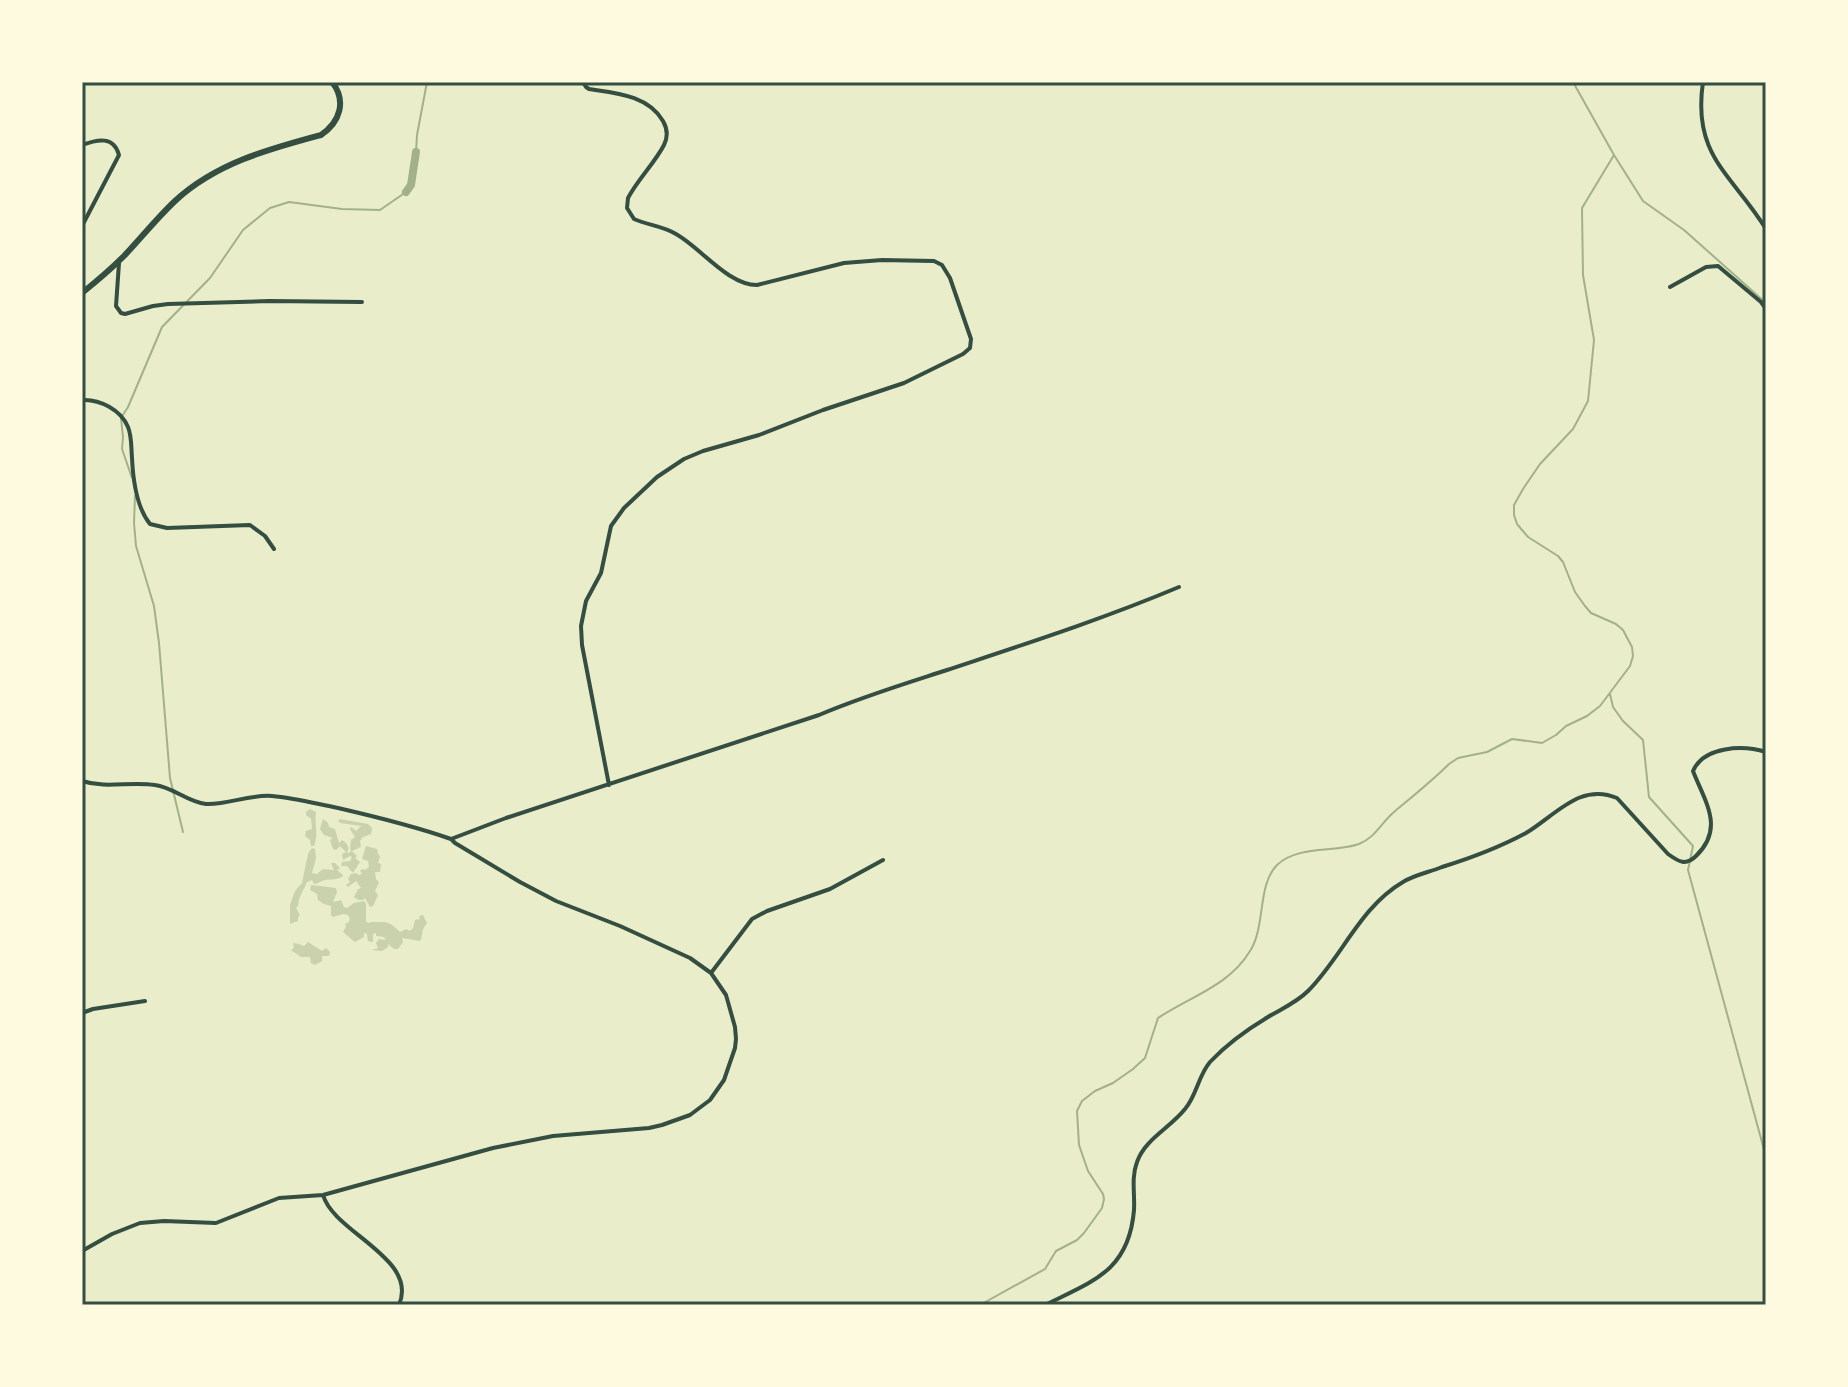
<svg xmlns="http://www.w3.org/2000/svg" width="1848" height="1387" font-family="Quicksand,sans-serif">
<style>
.green{fill:#cad2ad}
.lines{fill:none;stroke-linecap:round;stroke-linejoin:round}
.stream{stroke:#a3b18a;stroke-width:2}
.canal{stroke:#a3b18a;stroke-width:8}
.minor{stroke:#344e41;stroke-width:4}
.secondary{stroke:#344e41;stroke-width:6}
.neatline{fill:none;stroke:#344e41;stroke-width:3}
</style>
<rect width="100%" height="100%" fill="#e9edc9"/>
<path class="green" d="M310,809L316,812C314,824 319,834 314,846H311L310,840L305,836L306,831L312,829L311,819L306,815V812Z
M323,819L328,823L329,827L335,829L339,843L342,840C346,842 351,848 347,852L349,853L351,851L350,849L351,840L355,837L350,829L351,827L356,831L361,826L340,823L338,821L340,819L368,824L372,828L371,834L363,837L360,841L361,847L352,851L357,856L355,858L360,862L353,873L347,866H341L342,862L350,861L352,857L350,856L343,860L342,854L346,852L340,846L336,850L333,849L330,840L333,838L324,835L320,829Z
M366,846L377,849L378,854L380,856L378,863L381,864L380,872H375L376,879L379,882L375,891L378,895L373,906L370,907L365,898L363,900H358L354,897L358,889L361,888L356,881L348,887L346,885L350,882L348,879L351,874L356,873L359,875L362,874L360,871L362,869L365,870L369,867L368,861L362,859Z
M312,848L315,849L316,858L312,873L317,874L323,869L334,870L331,863H335L340,868L337,870L343,875L342,877C334,881 329,878 322,881C319,882 317,884 314,884L312,880L307,882L299,899L298,906L296,908L300,915L298,917V921L290,924V905L295,891L302,883L308,854Z
M311,885L336,888L337,892L333,902L341,900L344,907L347,908L354,903L364,901L366,904V922L370,923L371,922C387,922 388,920 400,932L406,929L410,931L413,928L415,920L420,919L419,916L423,915L427,923L423,929L421,940L419,941L402,938L403,942L398,949H394L388,944V947L382,951L372,950L378,948L376,943L379,939L386,940L384,937L376,936V933L373,934V942L368,941L367,934L364,933V937L355,942L343,932L346,927L345,923H348L350,919L348,915L343,914L333,917L331,915V906L324,904L318,900L317,894L310,890Z
M308,942L322,951L326,948L330,952L329,956H322V961L315,965L311,963L310,957H301L291,950L294,948L293,943L299,944L304,946Z"/>
<g class="lines">
<path class="stream" d="M1573,82L1614,155L1643,201L1684,230L1766,303
M416,152L417,135L427,82
M132,478L122,449L123,437L121,418L128,407L162,327L210,278L243,230L270,208L289,202L342,209L380,210L406,192
M135,496L134,523L136,546L154,606L159,643L170,778L183,832
M1610,694L1613,707L1623,721L1643,740L1649,797L1693,846L1688,870L1766,1157
M980,1305L1045,1269L1056,1251L1077,1240L1084,1233L1102,1208L1104,1199L1103,1194L1088,1171L1079,1145L1077,1111L1082,1101L1095,1091L1113,1083L1133,1069L1145,1058L1158,1018C1191,996 1229,986 1250,951C1266,926 1257,885 1277,865C1298,845 1334,853 1359,844C1376,837 1381,823 1394,812C1413,796 1432,781 1449,764L1458,758L1487,752L1512,739L1542,743L1556,735L1566,726L1587,716L1600,706L1630,666L1633,656L1632,647L1623,630L1616,624L1591,613L1585,606L1575,592L1563,562L1558,556L1528,537L1517,524L1514,515V505L1523,489L1540,464L1573,429L1588,401L1594,340L1583,275L1582,208L1614,155"/>
<path class="canal" d="M406,192L411,185L416,152"/>
<path class="minor" d="M583,82L586,87L589,89C615,93 648,95 663,121C667,128 668,137 664,145C654,164 638,179 628,198L627,208L634,219C647,225 663,226 676,234C701,248 728,285 757,285L844,263L882,260L934,261L942,265L950,278L971,339L970,348L963,354L904,383L823,410L759,435L703,451L684,459L657,477L624,508L611,526L601,573L586,601L581,626L582,645L609,785
M1703,82C1692,156 1732,174 1766,229
M82,145C98,139 114,136 119,155L82,226
M119,263L116,306L121,313L125,314L153,306L168,304L269,301L362,302
M1670,287L1706,267L1718,266L1761,302L1766,309
M82,400C100,399 121,410 128,427C132,437 131,447 132,458C133,479 136,507 150,524L167,528L250,525L265,536L274,549
M82,781C107,789 130,781 155,785C173,787 187,802 206,804C228,805 250,794 272,796C295,798 317,804 338,808C377,817 414,826 451,839L455,843L520,882L556,901L620,926L690,958L711,973L726,995L735,1027L736,1039L735,1048L724,1080L710,1100L690,1115L662,1125L649,1128L553,1136L493,1148L323,1195L279,1198L216,1223L164,1221L140,1223L112,1234L82,1251
M451,839L506,818L819,715C861,697 904,684 947,670C1025,644 1103,619 1179,587
M711,973L752,919L767,911L830,889L883,860
M82,1013L93,1009L145,1001
M323,1195C334,1233 419,1258 399,1305
M1045,1305C1093,1281 1129,1271 1134,1210C1135,1194 1131,1178 1137,1162C1145,1139 1170,1128 1185,1109C1197,1095 1198,1076 1210,1062C1226,1045 1248,1029 1268,1017C1281,1009 1296,1003 1308,991C1342,957 1360,907 1403,882C1414,875 1430,872 1442,867C1471,858 1500,847 1526,833C1555,816 1580,782 1617,798L1668,854C1679,862 1686,866 1696,856C1725,828 1705,802 1693,771C1704,746 1743,745 1766,752"/>
<path class="secondary" d="M82,293C97,281 111,269 124,256C141,238 157,218 175,201C216,163 269,149 321,135C340,122 347,101 332,82"/>
</g>
<rect width="1848" height="1387" fill="none" stroke="#fefae0" stroke-width="168"/>
<rect x="84" y="84" width="1680" height="1219" class="neatline"/>
</svg>
